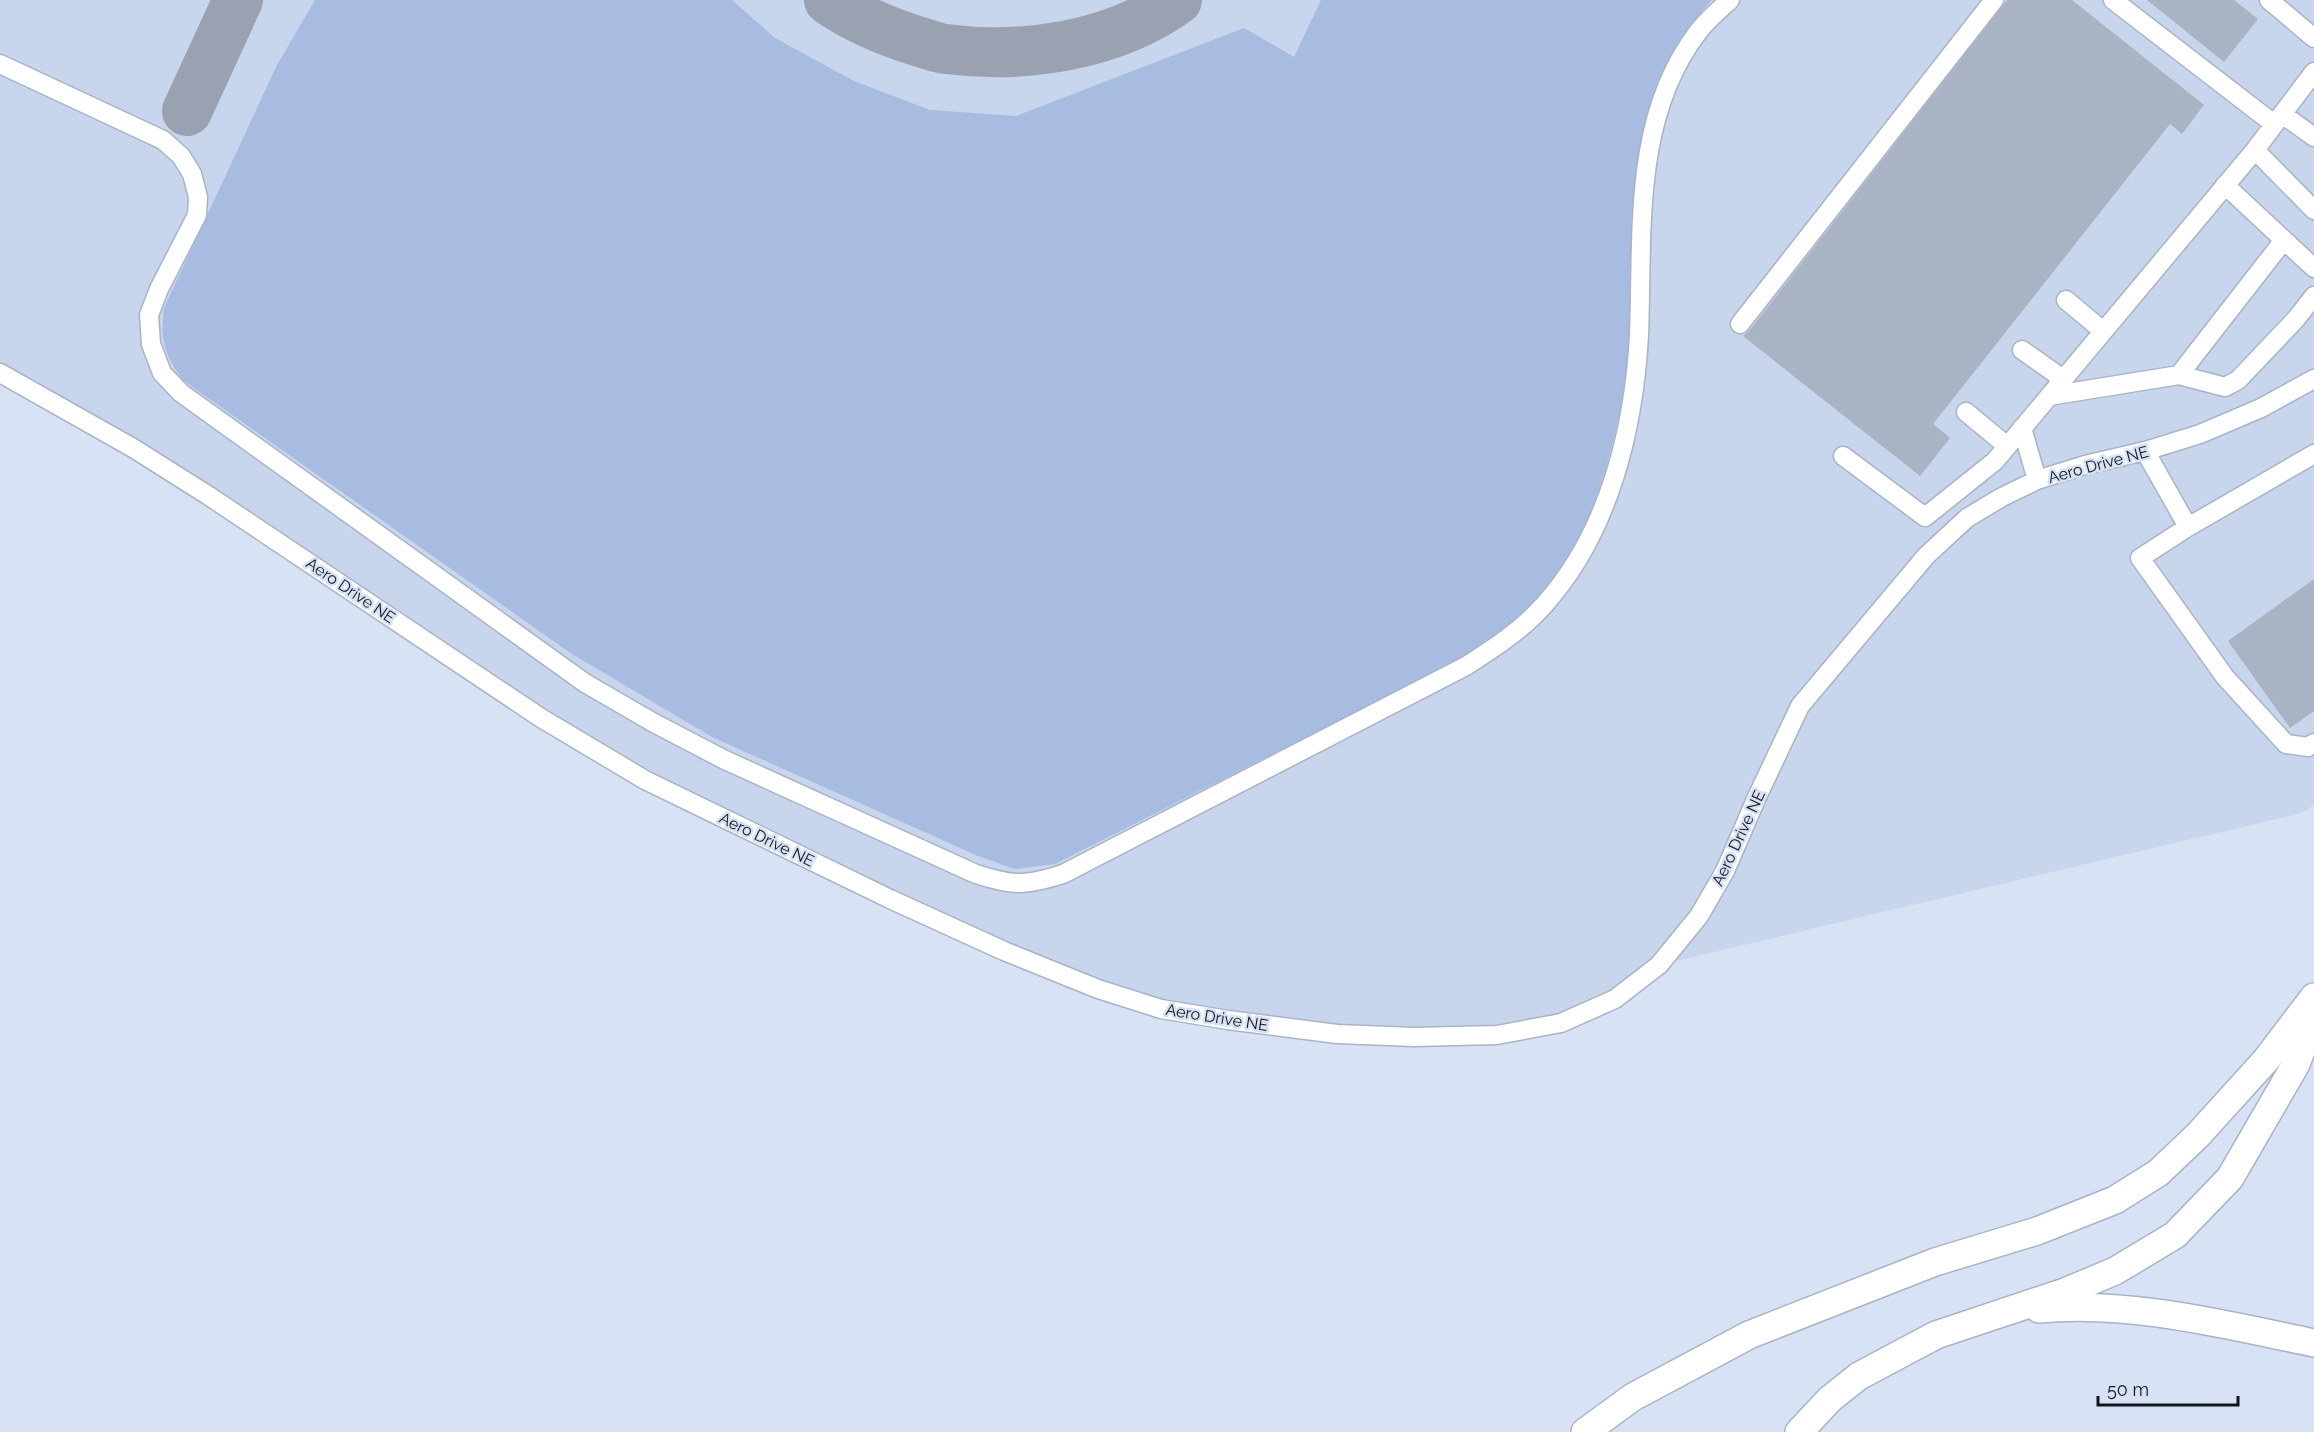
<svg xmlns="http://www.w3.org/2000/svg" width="2314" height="1432" font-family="Raleway,sans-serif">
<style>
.built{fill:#c7d5ed}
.green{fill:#a8bce1}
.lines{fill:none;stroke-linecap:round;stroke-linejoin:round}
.taxiway{stroke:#9aa1b0;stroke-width:50}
.building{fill:#a9b3c4}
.minor-casing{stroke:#a9b3c5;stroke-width:21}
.highway-casing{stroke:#a9b3c5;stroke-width:30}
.minor{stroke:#fff;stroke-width:18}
.highway{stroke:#fff;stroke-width:27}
.labels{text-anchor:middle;stroke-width:5;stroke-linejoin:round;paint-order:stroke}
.street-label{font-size:16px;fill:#12151b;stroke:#d8e2f5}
</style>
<rect width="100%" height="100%" fill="#d8e2f5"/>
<path class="built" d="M0,0H2314V805L2302,813L1659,965L1615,999L1497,1035L1337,1034L1161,1009L809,859L463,666L0,375Z"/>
<path class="green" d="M315,0H732L775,38L854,81L930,110L1016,116L1244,28L1294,57L1321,0H1712C1617,105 1638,206 1630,334C1624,420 1596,543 1532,605C1507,629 1480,646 1451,664L1055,864L1015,869L978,856L712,737L572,654L184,381C164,356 160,339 164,308L277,65Z"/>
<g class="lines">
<path class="taxiway" d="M829,0C856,19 888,32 920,42C928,44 937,48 946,49C1023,59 1113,46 1177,0
M187,111L238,0"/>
</g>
<path class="building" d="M2007,0H2072L2204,105L2182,134L2170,124L1933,424L1950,438L1920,476L1743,336L1749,331Z
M2147,0H2234L2258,19L2224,62Z
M2314,579V711L2290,728L2228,641Z"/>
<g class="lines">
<defs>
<path id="minor" d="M2113,0L2274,124
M2269,0L2314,38
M0,64L163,140L181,156L192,174L198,197L197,215L159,289L149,315L151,344L162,373L181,393L585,683L654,723L725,760L976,874C1013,886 1025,886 1063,874L1466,666C1494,648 1522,630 1544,605C1609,533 1634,429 1639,335C1643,233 1632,118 1698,32C1706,21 1719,10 1730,0
M2282,114L2314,137
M2255,150L2314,210
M2225,185L2314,268
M2066,300L2103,331
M1740,324L1994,0
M2022,350L2063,379
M0,373L133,448L209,496L541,718L645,780L890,899L1004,951L1098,989L1161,1009L1228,1020L1337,1034L1414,1037L1497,1035L1561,1023L1615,999L1659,965L1699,916L1725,871L1757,797L1800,706L1926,556L1967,518L2002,497L2037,480L2085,465L2145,451L2200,434L2261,408L2314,379
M2179,375L2284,240
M2049,396L2179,375L2225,387L2238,380L2296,319L2314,296
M1966,412L2007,446
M2022,428L2037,480
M2145,451L2188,527
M2314,454L2188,527L2140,558L2225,677L2286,744L2308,747L2314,743
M1843,456L1925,517L1995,461L2255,150L2314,72"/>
<path id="highway" d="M2039,1309C2127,1300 2228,1325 2314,1343
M1585,1432L1633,1397L1749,1335L1935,1262L2037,1231L2115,1200L2158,1173L2198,1135L2266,1060L2314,997
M1799,1432L1830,1399L1859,1376L1936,1335L2065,1292L2115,1271L2175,1235L2230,1178L2296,1064L2314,1016"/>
</defs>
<use href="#minor" class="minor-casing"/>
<use href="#highway" class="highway-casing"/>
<use href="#minor" class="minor"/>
<use href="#highway" class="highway"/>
</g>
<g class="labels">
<g class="street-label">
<text transform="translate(2098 464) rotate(-15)" y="6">Aero Drive NE</text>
<text transform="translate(351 590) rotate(34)" y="6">Aero Drive NE</text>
<text transform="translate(1738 838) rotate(-65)" y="6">Aero Drive NE</text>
<text transform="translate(767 839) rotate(26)" y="6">Aero Drive NE</text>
<text transform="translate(1217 1017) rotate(9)" y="6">Aero Drive NE</text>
</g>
</g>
<path d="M2098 1396v9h140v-9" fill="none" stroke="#12151b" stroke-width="3"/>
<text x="2107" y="1396" font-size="18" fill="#12151b" stroke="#d8e2f5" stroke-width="4.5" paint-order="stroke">50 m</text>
</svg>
